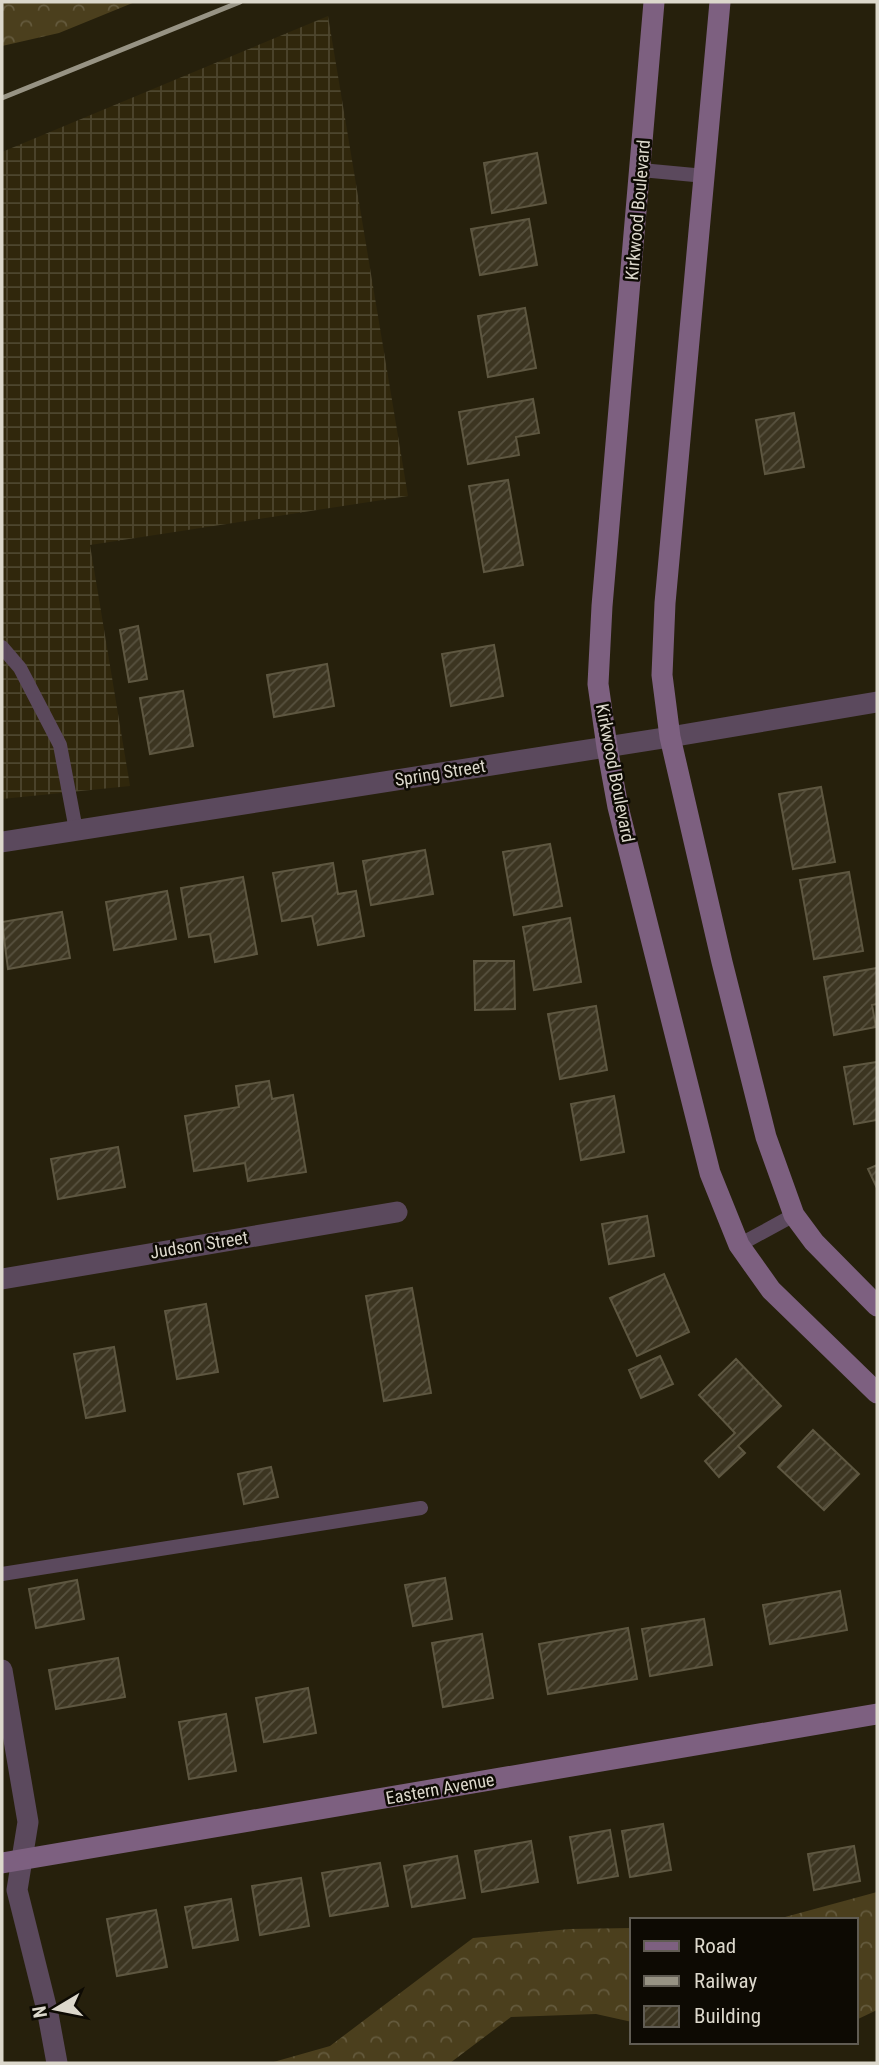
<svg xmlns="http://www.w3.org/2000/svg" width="879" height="2065" font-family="'Roboto Condensed',sans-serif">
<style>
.industrial{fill:url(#industrial-grid)}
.forest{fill:url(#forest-crowns)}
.building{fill:url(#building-hatch);stroke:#5e5741;stroke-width:2}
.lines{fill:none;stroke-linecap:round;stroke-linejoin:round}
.lane{stroke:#5b495d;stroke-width:14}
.street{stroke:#5b495d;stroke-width:21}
.secondary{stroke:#7d6080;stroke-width:21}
.rail{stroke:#979384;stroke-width:5}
.labels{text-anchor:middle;stroke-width:5;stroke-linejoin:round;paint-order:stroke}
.street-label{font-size:18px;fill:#dcd8cc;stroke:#0d0a03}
</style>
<defs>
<pattern id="industrial-grid" width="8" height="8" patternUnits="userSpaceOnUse" patternTransform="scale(1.75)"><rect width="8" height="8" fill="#30270c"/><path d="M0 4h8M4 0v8" fill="none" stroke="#4d462e"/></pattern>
<pattern id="forest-crowns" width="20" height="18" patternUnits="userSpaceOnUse" patternTransform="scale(1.75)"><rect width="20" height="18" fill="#4b3f1d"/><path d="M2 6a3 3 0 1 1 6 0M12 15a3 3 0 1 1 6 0" fill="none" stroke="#645a3d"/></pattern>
<pattern id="building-hatch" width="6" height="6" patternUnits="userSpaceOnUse" patternTransform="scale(1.75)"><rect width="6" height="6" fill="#3c3521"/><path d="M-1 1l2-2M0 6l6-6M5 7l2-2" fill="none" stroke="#585240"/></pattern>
</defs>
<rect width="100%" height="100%" fill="#26200c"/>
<path class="industrial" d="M328,16L408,496L90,545L130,786L2,799V152Z"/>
<path class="forest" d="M2,2H135L59,33L2,46Z
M877,1892V2010L856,2020V1920H774Z
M632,1928V2022L596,2014L511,2017L450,2063H270L330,2046L473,1938L570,1929Z"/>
<path class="building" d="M537,153L546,203L492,213L484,163Z
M529,219L537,265L480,275L471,229Z
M525,308L536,368L488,377L478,316Z
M533,399L539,433L516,437L519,455L468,464L459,412Z
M794,413L804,467L765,474L756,420Z
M508,480L523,565L484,572L469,486Z
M138,626L147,679L129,682L120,630Z
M494,645L503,696L451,706L442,654Z
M327,664L334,706L274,717L267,675Z
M183,691L193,746L150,754L140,698Z
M821,787L835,862L793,869L779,794Z
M550,844L562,906L514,915L503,852Z
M425,850L433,894L371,905L363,861Z
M333,863L338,894L356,891L364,936L318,945L312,916L282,921L273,873Z
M849,872L863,951L814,959L800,880Z
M243,877L257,954L215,962L210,934L189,937L181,888Z
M167,891L176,939L114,950L106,902Z
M62,912L70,958L8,969L2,922Z
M570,918L581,982L534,990L523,927Z
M474,961H514L515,1009L475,1010Z
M877,968V1004L872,1005L876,1027L834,1035L824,977Z
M596,1006L607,1070L560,1079L548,1014Z
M877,1062V1120L854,1124L844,1067Z
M269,1081L272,1099L293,1095L306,1172L248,1181L245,1163L194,1171L185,1116L239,1107L236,1086Z
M614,1096L624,1152L581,1160L571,1104Z
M118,1147L125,1187L58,1199L51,1159Z
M877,1165V1188L868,1169Z
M647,1216L654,1256L609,1264L602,1224Z
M664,1274L689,1332L637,1356L610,1298Z
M412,1288L431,1393L384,1401L366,1296Z
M206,1304L218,1372L177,1379L165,1311Z
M114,1347L125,1411L86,1418L74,1354Z
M660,1356L673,1384L641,1398L629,1370Z
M736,1359L781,1406L738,1446L745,1453L719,1477L705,1461L735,1433L699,1395Z
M813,1430L859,1474L824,1510L778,1467Z
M271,1467L278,1497L244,1504L238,1474Z
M445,1578L452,1619L413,1626L405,1585Z
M77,1580L84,1619L36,1628L29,1589Z
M840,1591L847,1630L770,1644L763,1605Z
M704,1619L712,1665L650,1676L642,1629Z
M628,1628L637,1679L548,1694L539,1644Z
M482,1634L493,1698L443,1707L432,1643Z
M118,1658L125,1697L56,1709L49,1670Z
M308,1688L316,1733L264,1742L256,1698Z
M226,1714L236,1771L189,1779L179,1722Z
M663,1824L671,1870L630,1877L622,1831Z
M610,1830L618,1876L578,1883L570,1837Z
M531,1841L538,1882L482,1892L475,1851Z
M854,1846L860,1881L814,1890L808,1854Z
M457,1856L465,1898L412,1907L404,1866Z
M380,1863L388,1906L330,1916L322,1873Z
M301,1878L309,1926L260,1935L252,1886Z
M231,1899L238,1940L193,1948L185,1907Z
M156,1910L167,1967L117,1976L107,1919Z"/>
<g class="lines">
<path class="lane" d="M641,170L705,176
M2,647L20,668L60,745L76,830
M739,1245L794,1215
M2,1574L421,1508"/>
<path class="street" d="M2,842L670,737L877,702
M2,1279L397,1212
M2,1670L28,1822L17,1890L48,2014L57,2063"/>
<path class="secondary" d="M654,2L602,606L598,684L607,747L618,807L710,1173L739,1245L771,1290L877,1393
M720,2L665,603L662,675L670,737L722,962L766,1137L794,1215L814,1242L877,1306
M2,1863L877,1714"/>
<path class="rail" d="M2,98L240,2"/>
</g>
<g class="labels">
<g class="street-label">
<text transform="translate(638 210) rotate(-85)" y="6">Kirkwood Boulevard</text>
<text transform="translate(440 773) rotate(-9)" y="6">Spring Street</text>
<text transform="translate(615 773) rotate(79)" y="6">Kirkwood Boulevard</text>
<text transform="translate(199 1245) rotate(-9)" y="6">Judson Street</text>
<text transform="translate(440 1789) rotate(-10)" y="6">Eastern Avenue</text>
</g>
</g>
<rect width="879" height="2065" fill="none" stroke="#dcd8cc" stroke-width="7"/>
<rect x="630" y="1918" width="228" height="126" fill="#0d0a03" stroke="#605c53" stroke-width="2"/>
<rect x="644" y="1941" width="35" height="10" fill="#7d6080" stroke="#605c53" stroke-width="2"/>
<text x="694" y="1953" font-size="21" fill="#dcd8cc">Road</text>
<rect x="644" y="1976" width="35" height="10" fill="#979384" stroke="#605c53" stroke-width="2"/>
<text x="694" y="1988" font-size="21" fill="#dcd8cc">Railway</text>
<rect x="644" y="2006" width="35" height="21" fill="url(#building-hatch)" stroke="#605c53" stroke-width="2"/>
<text x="694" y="2023" font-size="21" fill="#dcd8cc">Building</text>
<g transform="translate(56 2009) rotate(260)" stroke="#0d0a03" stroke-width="5" paint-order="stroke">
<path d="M0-5L12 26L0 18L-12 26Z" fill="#dcd8cc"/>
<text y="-10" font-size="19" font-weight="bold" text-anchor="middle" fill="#dcd8cc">N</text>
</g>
</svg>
